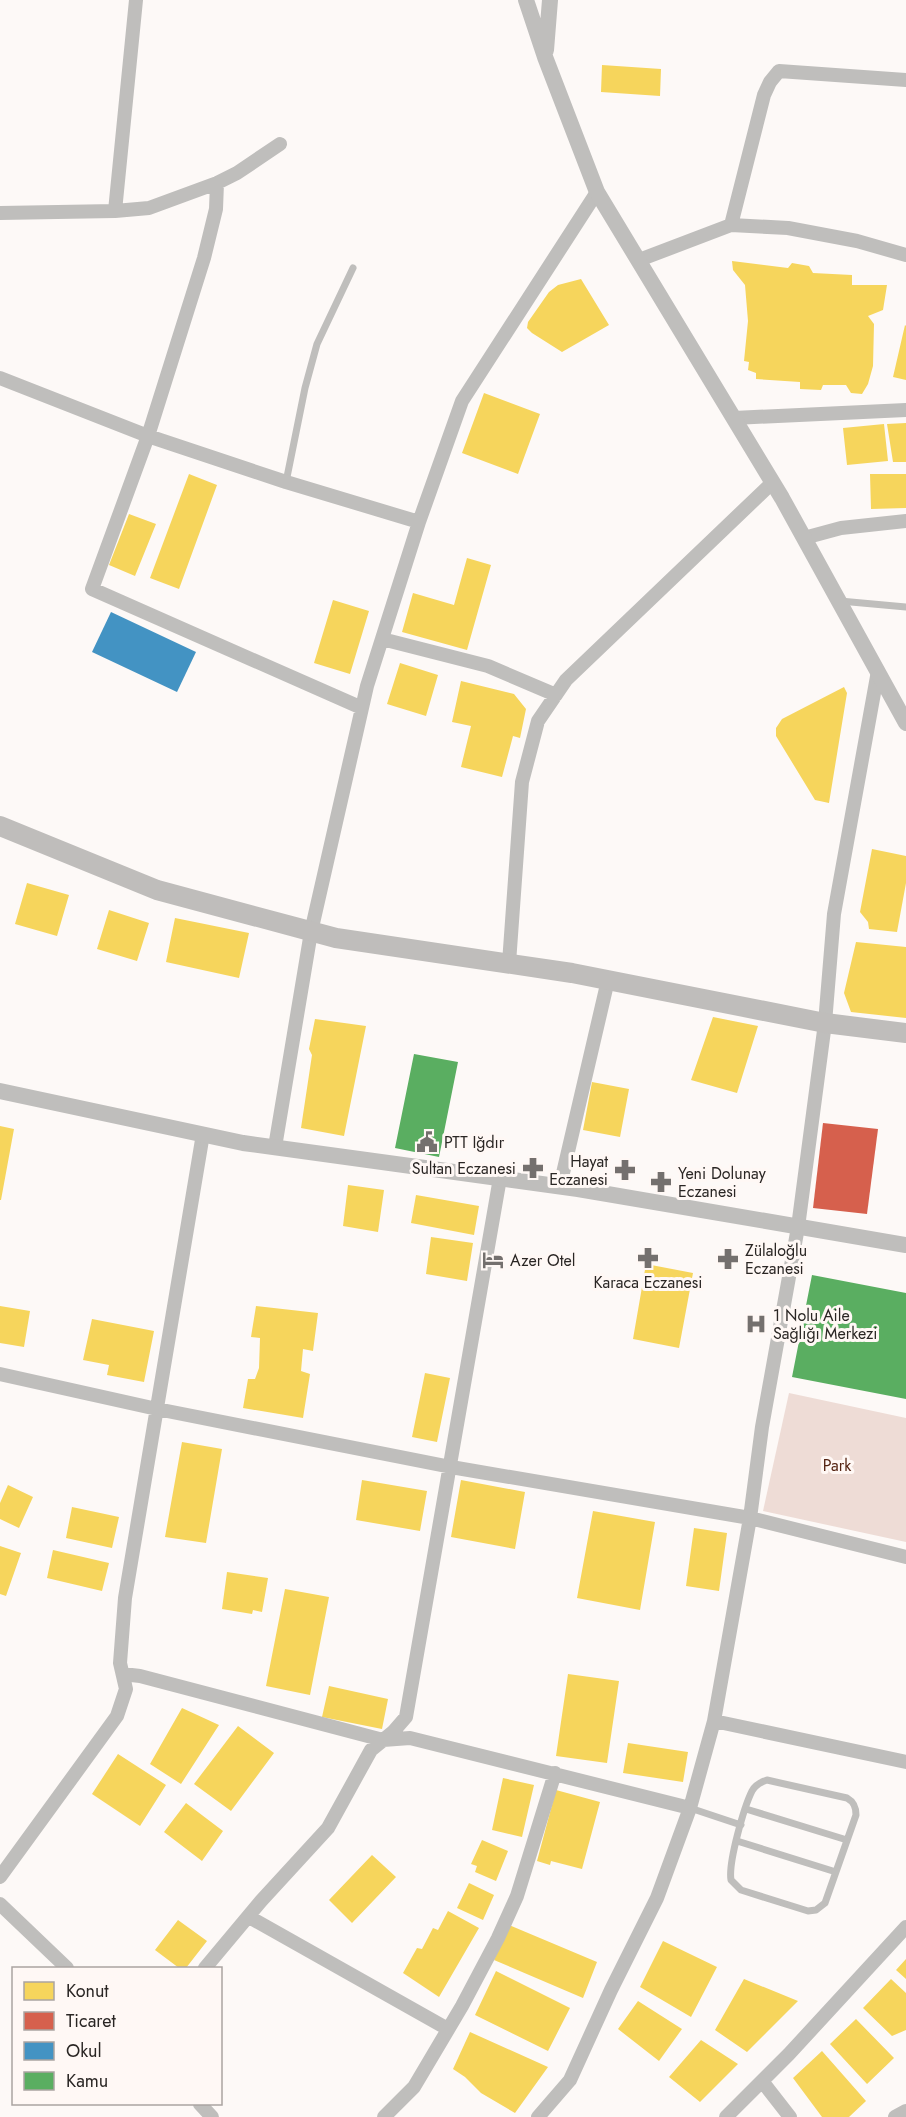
<svg xmlns="http://www.w3.org/2000/svg" width="906" height="2117" font-family="Jost,sans-serif">
<style>
.green{fill:#eedcd6}
.homes{fill:#f6d55c}
.shops{fill:#d6604d}
.schools{fill:#4393c3}
.public{fill:#5aae61}
.lines{fill:none;stroke-linecap:round;stroke-linejoin:round}
.service{stroke:#bfbebc;stroke-width:7}
.minor{stroke:#bfbebc;stroke-width:14}
.tertiary{stroke:#bfbebc;stroke-width:16}
.secondary{stroke:#bfbdbb;stroke-width:20}
.labels{text-anchor:middle;stroke-width:6;stroke-linejoin:round;paint-order:stroke}
.poi-label{font-size:16px;fill:#2a2624;stroke:#fff8f5;text-anchor:start}
.park-label{font-size:16px;fill:#542312;stroke:#fff8f5}
</style>
<rect width="100%" height="100%" fill="#fdf9f7"/>
<path class="green" d="M789,1393L906,1418V1542L763,1511Z"/>
<path class="homes" d="M602,65L661,69L660,96L601,92Z
M732,261L788,268L792,263L809,266L813,273L852,275V285H887L883,310L868,316L874,324L873,366L868,384L862,394L851,393L846,385H823L821,390L800,389V382L756,379V373L748,370L749,362L744,361L748,321L745,285L733,270Z
M581,279L609,325L562,352L532,333L527,328L528,322L549,292L558,285Z
M905,325L906,326V380L893,377Z
M484,393L540,414L518,474L462,453Z
M906,423V462H893L887,424Z
M884,424L888,461L847,465L843,428Z
M189,474L217,485L179,589L150,578Z
M870,474H906V508L871,509Z
M129,514L156,524L135,576L109,565Z
M467,558L491,565L467,650L402,632L413,593L454,605Z
M333,600L369,611L350,674L314,663Z
M400,663L438,675L426,716L387,704Z
M461,681L514,694L526,709L520,738L513,736L502,777L461,767L471,726L452,722Z
M844,687L847,693L829,803L815,800L776,736V728L782,719Z
M872,849L906,856V883L897,932L869,929L868,922L860,912Z
M27,883L69,895L57,936L15,924Z
M109,910L149,923L137,961L97,949Z
M175,918L249,933L239,978L166,962Z
M856,942L906,947V1018L851,1012L844,993Z
M713,1017L758,1026L737,1093L691,1080Z
M315,1019L366,1026L344,1136L301,1128L312,1055L309,1049Z
M592,1082L629,1089L620,1137L583,1130Z
M0,1126L14,1129L1,1200H0Z
M348,1185L384,1190L378,1232L343,1226Z
M416,1195L479,1206L474,1235L411,1223Z
M431,1237L473,1243L467,1281L426,1274Z
M646,1264L693,1273L679,1348L633,1339Z
M0,1306L30,1311L24,1347L0,1343Z
M256,1306L318,1313L313,1351L303,1349L301,1371L310,1374L303,1418L243,1408L248,1379H255L259,1368L260,1338L251,1337Z
M92,1319L154,1331L144,1382L107,1375L109,1365L83,1360Z
M425,1373L450,1378L437,1442L412,1437Z
M182,1442L222,1449L206,1543L165,1537Z
M362,1480L427,1491L420,1531L356,1520Z
M461,1480L525,1492L515,1549L451,1537Z
M8,1485L33,1497L19,1528L0,1519V1503Z
M72,1507L119,1517L112,1548L66,1538Z
M593,1511L655,1522L640,1610L577,1598Z
M694,1528L727,1533L719,1591L686,1586Z
M0,1546L21,1553L6,1596L0,1594Z
M53,1550L109,1563L102,1591L47,1578Z
M227,1572L268,1578L262,1612L253,1610L252,1614L222,1609Z
M285,1589L329,1597L310,1695L266,1686Z
M568,1674L619,1681L607,1763L556,1756Z
M329,1686L388,1699L382,1729L322,1717Z
M182,1708L219,1725L181,1784L150,1764Z
M238,1726L274,1753L231,1811L194,1784Z
M628,1743L688,1752L683,1782L623,1773Z
M118,1754L166,1785L140,1826L92,1794Z
M503,1778L534,1785L522,1837L492,1830Z
M556,1790L600,1802L582,1869L551,1861L550,1865L537,1861Z
M186,1803L223,1831L202,1861L164,1832Z
M482,1840L508,1851L496,1881L475,1872L477,1866L471,1864Z
M372,1855L396,1877L352,1923L329,1900Z
M469,1883L494,1895L483,1920L457,1908Z
M448,1911L479,1928L439,1997L403,1973L417,1948L422,1949L433,1928L438,1930Z
M178,1920L207,1941L186,1968H179L155,1950Z
M509,1925L597,1962L583,1998L494,1960Z
M663,1941L717,1967L691,2017L640,1987Z
M906,1959V1979L896,1970Z
M496,1971L570,2008L548,2051L475,2015Z
M744,1979L798,2001L747,2052L715,2030Z
M891,1979L906,1993V2030L892,2036L863,2008Z
M638,2001L682,2029L659,2061L618,2029Z
M856,2019L894,2058L867,2084L830,2044Z
M470,2032L548,2067L515,2113L481,2093L465,2077L453,2069Z
M701,2040L738,2064L700,2102L669,2077Z
M822,2051L866,2101L849,2117H822L793,2078Z"/>
<path class="shops" d="M823,1123L878,1129L867,1214L813,1208Z"/>
<path class="schools" d="M111,612L196,652L177,692L92,652Z"/>
<path class="public" d="M414,1054L458,1062L439,1157L395,1148Z
M812,1275L906,1293V1399L792,1377Z"/>
<g class="lines">
<path class="service" d="M286,482L305,388L317,344L353,268
M840,601L906,607
M767,1780L847,1798C854,1802 856,1807 856,1815L825,1903L816,1910L808,1911L741,1890L731,1880C728,1863 744,1807 752,1791C755,1785 761,1782 767,1780Z
M690,1808L741,1825
M746,1809L847,1840
M737,1841L836,1872"/>
<path class="minor" d="M217,183L216,209L204,258L148,436L92,589L362,708
M115,211L136,0
M0,213L115,211L149,208L217,183L237,173L280,144
M731,225L764,95L770,82L779,71L906,80
M639,260L731,225L788,228L857,241L906,255
M0,378L148,436L286,482L419,522
M734,418L906,410
M804,538L841,528L906,521
M382,639L488,666L556,695
M509,963L522,782L538,721L566,680L773,482
M275,1147L311,932L362,708L367,686L419,522L462,401L597,192
M560,1186L608,980
M0,1374L157,1409L451,1467L750,1518L906,1557
M123,1674L140,1676L383,1740L410,1738L690,1808
M714,1721L906,1762
M0,1877L117,1716L126,1689L120,1663L125,1598L203,1134
M0,1904L67,1968
M249,1917L448,2029
M205,1968L261,1901L328,1828L371,1750L393,1732L406,1717L500,1178
M762,2081L790,2117
M200,2104L212,2117
M384,2117L414,2087L462,2006L498,1938L517,1896L555,1773
M538,2117L570,2080L611,1990L657,1898L690,1808L714,1721L750,1518L762,1427L798,1227L825,1023L834,914L878,671
M726,2117L789,2054L906,1927
M895,2117L906,2111"/>
<path class="tertiary" d="M526,0L545,57L597,192L782,498L906,723
M546,50L550,0
M0,1091L243,1143L578,1189L906,1245"/>
<path class="secondary" d="M0,826L157,890L336,938L572,973L825,1023L906,1033"/>
</g>
<defs>
<symbol id="civic-bare" viewBox="-9 -9 18 18"><path d="M-.6-6.5H3V-4.5H.6V-3L4-1V1h2V6H-6V1h2V-1L-.6-3ZM-1.2 2.5V6h2.4V2.5Z" fill="#74706e" stroke="#fff8f5" stroke-width="2.5" paint-order="stroke"/></symbol>
<symbol id="pharmacy-bare" viewBox="-9 -9 18 18"><path d="M-2-6h4v4h4v4h-4v4h-4v-4h-4v-4h4Z" fill="#74706e" stroke="#fff8f5" stroke-width="2.5" paint-order="stroke"/></symbol>
<symbol id="hotel-bare" viewBox="-9 -9 18 18"><path d="M-6-4.5h1.5V1H6V5H4.5V3h-9V5H-6ZM-4 0a1.8 1.8 0 1 1 3.6 0ZM.5 0V-2.5h3Q6-2.5 6 0Z" fill="#74706e" stroke="#fff8f5" stroke-width="2.5" paint-order="stroke"/></symbol>
<symbol id="hospital-bare" viewBox="-9 -9 18 18"><path d="M-5-5h3v3.5h4V-5h3V5h-3V1.5h-4V5h-3Z" fill="#74706e" stroke="#fff8f5" stroke-width="2.5" paint-order="stroke"/></symbol>
</defs>
<g fill-rule="evenodd">
<use href="#civic-bare" x="412" y="1127" width="30" height="30"/>
<use href="#pharmacy-bare" x="518" y="1153" width="30" height="30"/>
<use href="#pharmacy-bare" x="610" y="1155" width="30" height="30"/>
<use href="#pharmacy-bare" x="646" y="1167" width="30" height="30"/>
<use href="#pharmacy-bare" x="633" y="1243" width="30" height="30"/>
<use href="#pharmacy-bare" x="713" y="1244" width="30" height="30"/>
<use href="#hotel-bare" x="478" y="1245" width="30" height="30"/>
<use href="#hospital-bare" x="741" y="1309" width="30" height="30"/>
</g>
<g class="labels">
<g class="poi-label">
<text x="444" y="1148">PTT Iğdır</text>
<text x="608" y="1167" text-anchor="end">Hayat<tspan x="608" dy="18">Eczanesi</tspan></text>
<text x="516" y="1174" text-anchor="end">Sultan Eczanesi</text>
<text x="678" y="1179">Yeni Dolunay<tspan x="678" dy="18">Eczanesi</tspan></text>
<text x="745" y="1256">Zülaloğlu<tspan x="745" dy="18">Eczanesi</tspan></text>
<text x="510" y="1266">Azer Otel</text>
<text x="648" y="1288" text-anchor="middle">Karaca Eczanesi</text>
<text x="773" y="1321">1 Nolu Aile<tspan x="773" dy="18">Sağlığı Merkezi</tspan></text>
</g>
<g class="park-label">
<text x="837" y="1471">Park</text>
</g>
</g>
<rect x="12" y="1967" width="210" height="138" fill="#fff8f5" stroke="#aaa4a1" stroke-width="1.5"/>
<rect x="24" y="1982" width="30" height="18" fill="#f6d55c" stroke="#aaa4a1" stroke-width="1.5"/>
<text x="66" y="1997" font-size="18" fill="#2a2624">Konut</text>
<rect x="24" y="2012" width="30" height="18" fill="#d6604d" stroke="#aaa4a1" stroke-width="1.5"/>
<text x="66" y="2027" font-size="18" fill="#2a2624">Ticaret</text>
<rect x="24" y="2042" width="30" height="18" fill="#4393c3" stroke="#aaa4a1" stroke-width="1.5"/>
<text x="66" y="2057" font-size="18" fill="#2a2624">Okul</text>
<rect x="24" y="2072" width="30" height="18" fill="#5aae61" stroke="#aaa4a1" stroke-width="1.5"/>
<text x="66" y="2087" font-size="18" fill="#2a2624">Kamu</text>
</svg>
